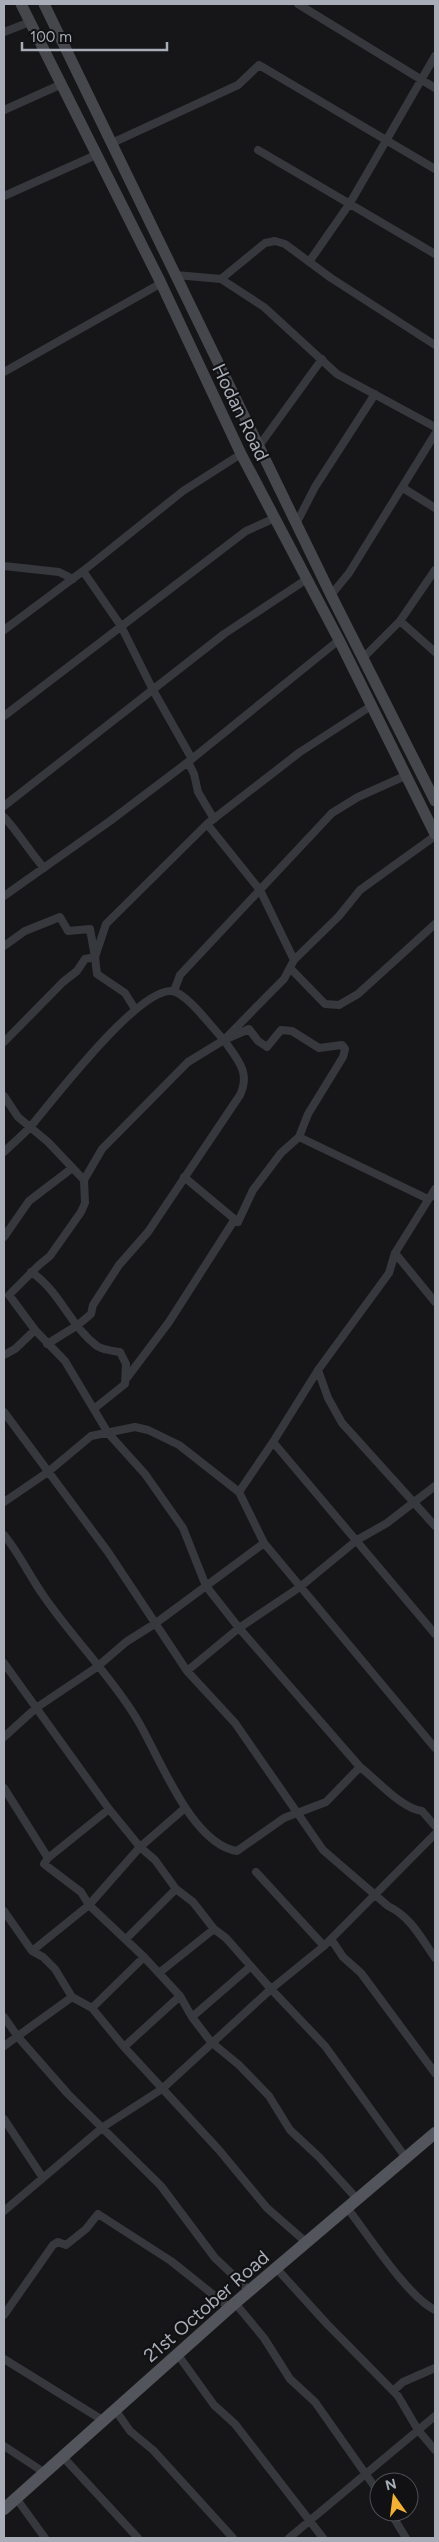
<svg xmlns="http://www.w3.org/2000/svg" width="439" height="2542" font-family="Figtree,sans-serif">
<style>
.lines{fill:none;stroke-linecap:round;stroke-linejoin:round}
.minor{stroke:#37383d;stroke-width:8}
.secondary{stroke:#45474d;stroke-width:11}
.primary{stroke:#53555c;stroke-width:12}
.labels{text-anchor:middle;stroke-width:4.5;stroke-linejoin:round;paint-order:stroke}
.street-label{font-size:19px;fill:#a8adb8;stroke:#111113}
</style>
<rect width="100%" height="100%" fill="#161618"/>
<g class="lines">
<path class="minor" d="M298,4L435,88
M4,32L30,22
M4,110L62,84
M112,143L238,85L259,65L435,169
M258,150L435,254
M4,196L96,155
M309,262L350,203L435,56
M176,275L221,279L264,307L337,374L435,427
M221,279L265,243L275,241L285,244L331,278L435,345
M4,372L158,285L160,281
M259,446L322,359
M403,488L435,508
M296,524L315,487L375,394
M4,566L59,572L73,579
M83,571L121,626L153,690L192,759
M331,595L349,573L435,434
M400,621L435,652
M4,630L83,571L183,491L241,454
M363,658L400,621L435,570
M4,716L246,531L275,518
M188,762L194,774L198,792L214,819
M4,806L224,634L307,579
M4,817C19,833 29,851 44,868
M207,824L260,890L294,960
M4,896L110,821L188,762L339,640
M4,946L25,931L60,917L68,931L90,929L95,957L106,924L207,824L300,752L371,706
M291,969L325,1004L339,1005L358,994L435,924
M174,991L180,975L332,813L358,797L405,776
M4,1042L63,982L77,971L85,959L95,957L97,974L125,993L135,1009
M4,1096L18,1117L48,1142L84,1180
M299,1137L428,1199L432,1196
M4,1152C13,1143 23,1135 31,1126C54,1099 138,988 172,991C187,993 212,1028 224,1040L249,1029L258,1041L267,1047L281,1030L292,1031L319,1048L342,1045L345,1049L343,1057L308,1114L299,1137L281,1153L253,1190L238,1222
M4,1237L29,1201L71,1169
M395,1253L435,1302
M31,1272C60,1291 70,1326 97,1346C103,1350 113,1351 120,1352L126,1364L125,1384L95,1408
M35,1330L65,1361L108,1433L145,1474L183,1528L206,1586L239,1628L360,1767C377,1780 402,1809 422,1811L435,1826
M47,1344L78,1325L91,1314L93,1305L119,1265L148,1232L240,1095C251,1072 237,1059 224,1040
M4,1355L15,1349L35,1330L9,1295L39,1265L50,1256L81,1212L85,1203L84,1180L102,1149L188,1062L224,1040L272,991L284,979L294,960L339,916L360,890L435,836
M318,1370L328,1398L342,1423L435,1526
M126,1379L169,1322L233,1222H238L184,1177
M4,1412L108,1552L187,1671L235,1723L323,1850L388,1906C411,1917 421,1938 435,1958
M273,1442L435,1634
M4,1502L48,1472L91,1436L135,1427L148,1430L179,1445L239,1492L273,1442L318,1370L389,1273L395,1253L435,1189
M4,1535C19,1553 29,1575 43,1595C71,1636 109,1674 135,1716C158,1752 190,1844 237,1851L284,1818L326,1802L360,1767
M264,1543L435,1748
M4,1663L109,1809L140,1847L155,1860L176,1889L193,1902L214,1929L226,1938L271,1989L325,2046L406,2158
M187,1671L239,1628L300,1587L357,1540L387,1523L435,1486
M4,1737L36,1708L97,1667L126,1642L156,1623L264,1543L239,1492
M4,1788L48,1858L44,1864L81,1892L89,1905L144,1957L180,1996L192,2017L211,2042L239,2065L269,2096L290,2130L319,2157L358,2200
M48,1858L109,1809
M256,1872L324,1946
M4,1911L32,1951L43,1957L55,1969L72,1997L92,2008L124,2047L219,2150L267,2208L307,2243
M126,1939L176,1889
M331,1939L343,1957L361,1973L435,2073
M32,1951L89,1905L140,1847L185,1808
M159,1973L214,1929
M92,2008L144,1957
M4,2017L18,2037L68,2094L161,2186L215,2258L250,2291
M192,2017L251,1966
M4,2046L72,1997
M124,2047L180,1996
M4,2119L43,2178
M348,2209C369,2236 407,2296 435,2310
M4,2211L103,2127L162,2089L271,1989L324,1946L435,1834
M277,2269L327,2324L398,2396L418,2430L435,2450
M235,2303L264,2338L290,2379L315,2402L379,2493
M4,2315L53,2245L58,2242L66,2245L86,2229L98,2214L171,2261L230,2308
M178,2355L214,2405L235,2424L323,2538
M4,2359L104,2421
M393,2391L403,2382L435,2368
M116,2411L130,2431L153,2450L233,2538
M4,2446L45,2473
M63,2457L138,2538
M16,2498L45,2538
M390,2512L406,2538
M289,2538L435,2416"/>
<path class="secondary" d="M21,4L160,281L241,454L339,640L435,834
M44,4L331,595L435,801"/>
<path class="primary" d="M4,2509L235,2303L435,2133"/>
</g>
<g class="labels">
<g class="street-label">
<text transform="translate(241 412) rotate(64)" y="7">Hodan Road</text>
<text transform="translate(206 2306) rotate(-41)" y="7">21st October Road</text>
</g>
</g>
<rect width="439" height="2542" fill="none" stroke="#a8adb8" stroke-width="10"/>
<g transform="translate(394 2497) rotate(346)"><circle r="24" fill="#111113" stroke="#4d4f55"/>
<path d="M0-4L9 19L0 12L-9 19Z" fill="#f2b134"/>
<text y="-8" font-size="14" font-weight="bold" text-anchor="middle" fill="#a8adb8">N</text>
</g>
<path d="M22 42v8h145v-8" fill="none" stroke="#a8adb8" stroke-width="2.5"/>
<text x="30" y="42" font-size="15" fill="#a8adb8" stroke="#111113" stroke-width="4" paint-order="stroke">100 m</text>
</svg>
